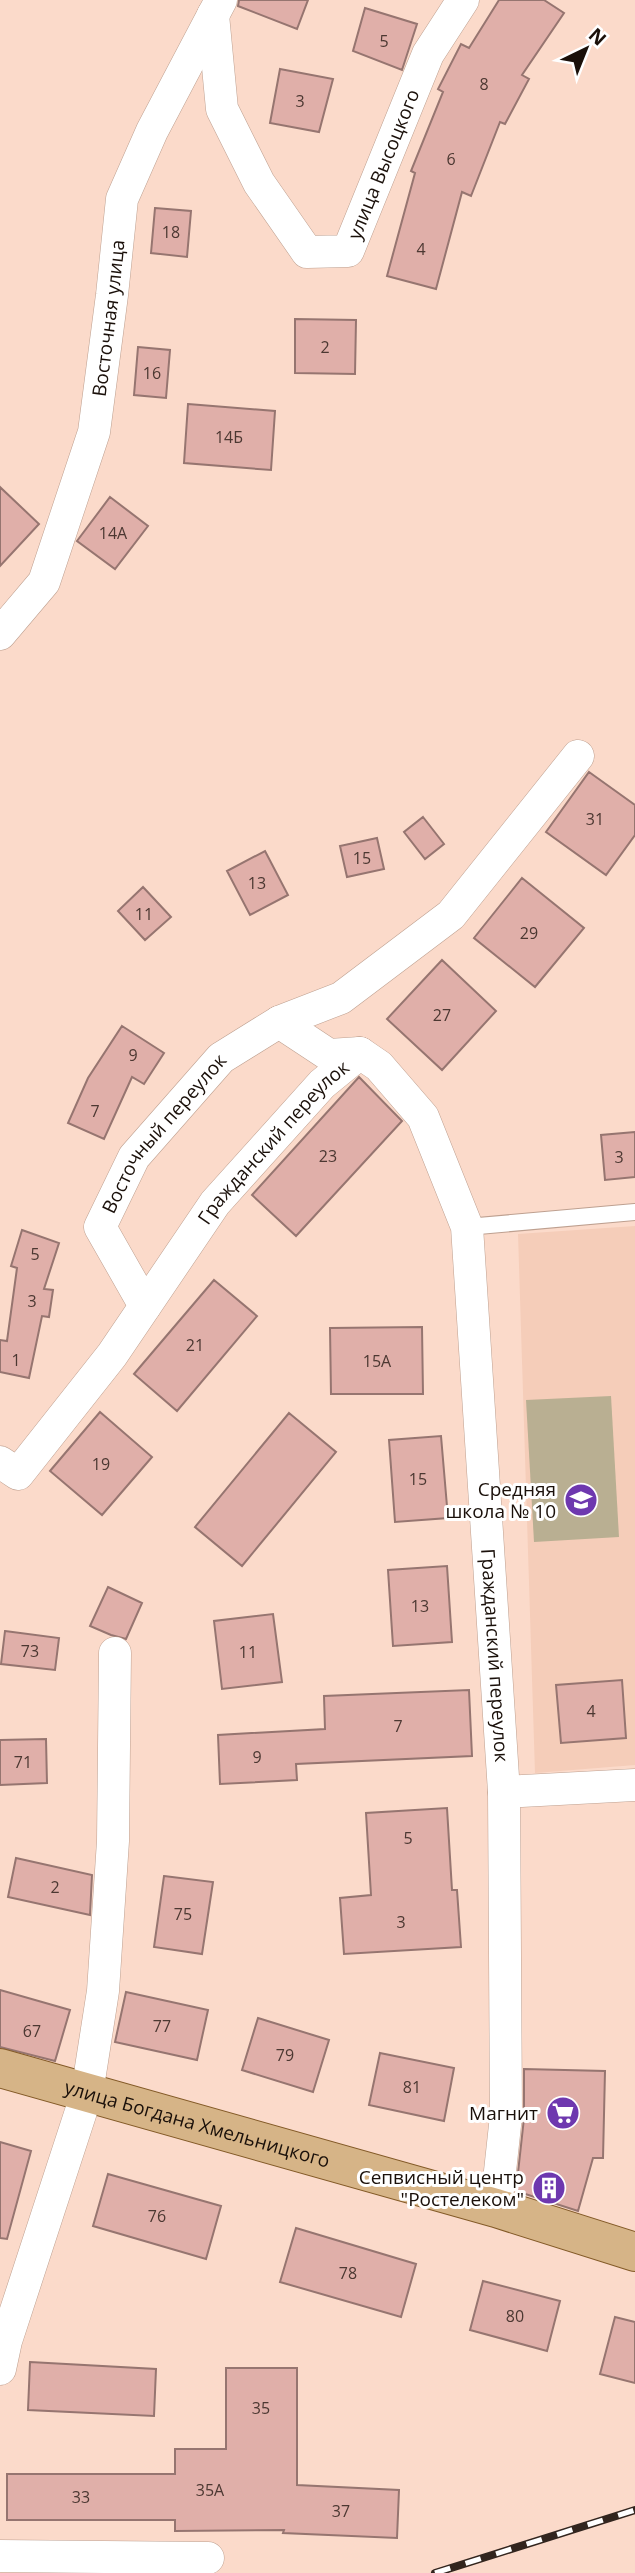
<svg xmlns="http://www.w3.org/2000/svg" width="635" height="2573" font-family="'Open Sans',sans-serif">
<style>
.built{fill:#f5cdb9}
.green{fill:#b9af92}
.building{fill:#e0afa9;stroke:#967570;stroke-width:2}
.lines{fill:none;stroke-linecap:round;stroke-linejoin:round}
.service-casing{stroke:#bea090;stroke-width:18}
.minor-casing{stroke:#bea090;stroke-width:33}
.primary-casing{stroke:#835a27;stroke-width:40}
.service{stroke:#fff;stroke-width:16}
.minor{stroke:#fff;stroke-width:32}
.primary{stroke:#d6b487;stroke-width:38}
.rail-casing{stroke:#32251e;stroke-width:8}
.rail{stroke:#fff;stroke-width:5;stroke-dasharray:16;stroke-linecap:butt}
.labels{text-anchor:middle;stroke-width:6;stroke-linejoin:round;paint-order:stroke}
.number-label{font-size:16px;fill:#4c3832}
.street-label{font-size:19px;fill:#1a100a;stroke:#fff}
.poi-label{font-size:19px;fill:#1a100a;stroke:#fff;text-anchor:end}
</style>
<rect width="100%" height="100%" fill="#fbdaca"/>
<path class="built" d="M635,1226V1765L535,1773L518,1234Z"/>
<path class="green" d="M611,1396L619,1537L534,1542L526,1400Z"/>
<path class="building" d="M239,0H308L297,29L238,6Z
M499,0H544L564,13L522,75L529,79L505,124L500,122L471,196L462,192L436,289L387,276L415,173L411,171L443,92L438,89L461,44L469,48Z
M365,8L417,24L402,70L353,51Z
M280,69L333,79L319,132L270,123Z
M155,208L191,211L187,257L151,253Z
M295,319L356,320L355,374L295,373Z
M138,347L170,350L166,398L134,395Z
M188,404L275,411L271,470L184,463Z
M0,487L39,524L0,566Z
M110,497L148,526L115,569L77,541Z
M589,772L635,805V835L606,875L546,832Z
M423,817L444,844L425,859L404,832Z
M377,838L384,869L347,877L340,846Z
M265,851L288,895L250,915L227,871Z
M522,878L584,928L535,987L474,938Z
M143,887L171,917L145,940L118,911Z
M442,960L496,1011L442,1070L387,1019Z
M122,1026L164,1053L144,1084L132,1077L104,1139L68,1123L88,1078Z
M359,1077L402,1121L296,1236L252,1195Z
M635,1132V1177L605,1180L601,1135Z
M22,1230L59,1243L44,1289L53,1290L49,1317L42,1316L29,1378L0,1372V1340L7,1341L17,1268L11,1266Z
M214,1280L257,1316L177,1411L134,1374Z
M422,1327L423,1394H331L330,1328Z
M100,1412L152,1457L102,1515L50,1471Z
M289,1413L336,1452L242,1566L195,1527Z
M441,1436L448,1518L395,1522L389,1440Z
M447,1566L452,1642L393,1646L388,1570Z
M108,1587L142,1603L126,1639L111,1635L90,1626Z
M273,1614L282,1682L222,1689L214,1621Z
M5,1631L59,1638L55,1670L1,1664Z
M622,1680L626,1738L561,1743L556,1685Z
M469,1690L472,1756L296,1764L297,1780L220,1784L218,1735L325,1729L324,1696Z
M46,1739L47,1783L0,1785V1740Z
M447,1808L452,1890H457L461,1947L344,1954L340,1898L371,1895L366,1813Z
M16,1858L92,1875L90,1915L8,1897Z
M164,1876L213,1882L202,1954L154,1947Z
M0,1990L70,2010L55,2061L0,2047Z
M126,1992L208,2010L197,2060L115,2042Z
M258,2018L329,2040L313,2092L242,2070Z
M380,2053L454,2068L444,2121L369,2105Z
M524,2069L605,2071L603,2158H593L578,2211L516,2191L524,2118Z
M0,2142L31,2151L7,2239L0,2238Z
M108,2174L221,2206L206,2259L93,2226Z
M296,2228L416,2264L401,2317L280,2282Z
M483,2281L560,2301L547,2351L470,2330Z
M615,2317L635,2322V2383L600,2374Z
M30,2362L156,2369L154,2416L28,2410Z
M226,2368H297V2485L399,2490L397,2538L283,2533L284,2530L175,2531V2520H7V2474H175V2449H226Z"/>
<g class="lines">
<defs>
<path id="service" d="M467,1227L635,1212"/>
<g id="minor">
<path id="s1" d="M213,15L222,109L259,183L307,252L348,251L428,54L463,0"/>
<path id="s2" d="M0,634L44,582L94,432L112,295L122,199L152,131L221,0"/>
<path d="M360,1053L329,1055L279,1022L341,998L451,915L578,756"/>
<path id="s3" d="M145,1306L100,1227L134,1157L221,1058L279,1022"/>
<path id="s4" d="M0,1462L18,1474L112,1355L215,1203L322,1084L360,1053L379,1066L423,1117L467,1227L504,1792L506,2116L496,2208"/>
<path d="M504,1792L635,1785"/>
<path d="M0,2369L6,2341L87,2093L103,1991L113,1841L115,1653"/>
<path d="M0,2556L208,2558"/>
</g>
<g id="primary">
<path id="s5" d="M0,2068L496,2208L635,2252"/>
</g>
</defs>
<use href="#service" class="service-casing"/>
<use href="#minor" class="minor-casing"/>
<use href="#primary" class="primary-casing"/>
<use href="#service" class="service"/>
<use href="#minor" class="minor"/>
<use href="#primary" class="primary"/>
<defs>
<path id="rail" d="M435,2573L635,2510"/>
</defs>
<use href="#rail" class="rail-casing"/>
<use href="#rail" class="rail"/>
</g>
<defs>
<symbol id="school-disc" viewBox="-11 -11 22 22"><circle r="9.5" fill="#6e38af" stroke="#fff"/><path d="M0-5L7-2L0 1L-7-2ZM-4 1L0 2.5L4 1V4Q0 6-4 4Z" fill="#fff"/></symbol>
<symbol id="supermarket-disc" viewBox="-11 -11 22 22"><circle r="9.5" fill="#6e38af" stroke="#fff"/><path d="M-6-5.5h2.5l.6 2H6L4.5 2H-2.5L-4.4-4H-6ZM-1.5 3.2a1.3 1.3 0 1 0 .1 0ZM3 3.2a1.3 1.3 0 1 0 .1 0Z" fill="#fff"/></symbol>
<symbol id="building-disc" viewBox="-11 -11 22 22"><circle r="9.5" fill="#6e38af" stroke="#fff"/><path d="M-4-6H4V6H1V3H-1V6H-4ZM-2.5-4.3h1.7v1.8h-1.7ZM.8-4.3h1.7v1.8H.8ZM-2.5-1h1.7V.8h-1.7ZM.8-1h1.7V.8H.8Z" fill="#fff"/></symbol>
</defs>
<g fill-rule="evenodd">
<use href="#school-disc" x="562" y="1481" width="38" height="38"/>
<use href="#supermarket-disc" x="544" y="2094" width="38" height="38"/>
<use href="#building-disc" x="530" y="2169" width="38" height="38"/>
</g>
<g class="labels">
<g class="number-label">
<text x="384" y="47">5</text>
<text x="484" y="90">8</text>
<text x="300" y="107">3</text>
<text x="451" y="165">6</text>
<text x="171" y="238">18</text>
<text x="421" y="255">4</text>
<text x="325" y="353">2</text>
<text x="152" y="379">16</text>
<text x="229" y="443">14Б</text>
<text x="113" y="539">14А</text>
<text x="595" y="825">31</text>
<text x="362" y="864">15</text>
<text x="257" y="889">13</text>
<text x="144" y="920">11</text>
<text x="529" y="939">29</text>
<text x="442" y="1021">27</text>
<text x="133" y="1061">9</text>
<text x="95" y="1117">7</text>
<text x="328" y="1162">23</text>
<text x="619" y="1163">3</text>
<text x="35" y="1260">5</text>
<text x="32" y="1307">3</text>
<text x="195" y="1351">21</text>
<text x="16" y="1366">1</text>
<text x="377" y="1367">15А</text>
<text x="101" y="1470">19</text>
<text x="418" y="1485">15</text>
<text x="420" y="1612">13</text>
<text x="30" y="1657">73</text>
<text x="248" y="1658">11</text>
<text x="591" y="1717">4</text>
<text x="398" y="1732">7</text>
<text x="257" y="1763">9</text>
<text x="23" y="1768">71</text>
<text x="408" y="1844">5</text>
<text x="55" y="1893">2</text>
<text x="183" y="1920">75</text>
<text x="401" y="1928">3</text>
<text x="162" y="2032">77</text>
<text x="32" y="2037">67</text>
<text x="285" y="2061">79</text>
<text x="412" y="2093">81</text>
<text x="157" y="2222">76</text>
<text x="348" y="2279">78</text>
<text x="515" y="2322">80</text>
<text x="261" y="2414">35</text>
<text x="210" y="2496">35А</text>
<text x="81" y="2503">33</text>
<text x="341" y="2517">37</text>
</g>
<g class="street-label">
<text dy="7" stroke="none"><textPath href="#s1" startOffset="396">улица Высоцкого</textPath></text>
<text dy="7" stroke="none"><textPath href="#s2" startOffset="341">Восточная улица</textPath></text>
<text dy="7" stroke="none"><textPath href="#s3" startOffset="205">Восточный переулок</textPath></text>
<text dy="7" stroke="none"><textPath href="#s4" startOffset="441">Гражданский переулок</textPath></text>
<text dy="7" stroke="none"><textPath href="#s4" startOffset="1204">Гражданский переулок</textPath></text>
<text dy="7" stroke="none"><textPath href="#s5" startOffset="205">улица Богдана Хмельницкого</textPath></text>
</g>
<g class="poi-label">
<text x="556" y="1496">Средняя<tspan x="556" dy="22">школа № 10</tspan></text>
<text x="538" y="2120">Магнит</text>
<text x="524" y="2184">Сепвисный центр<tspan x="524" dy="22">"Ростелеком"</tspan></text>
</g>
</g>
<g transform="translate(586 49) rotate(43)" stroke="#ffffff" stroke-width="5" paint-order="stroke">
<path d="M0-5L12 26L0 18L-12 26Z" fill="#1a100a"/>
<text y="-10" font-size="19" font-weight="bold" text-anchor="middle" fill="#1a100a">N</text>
</g>
</svg>
